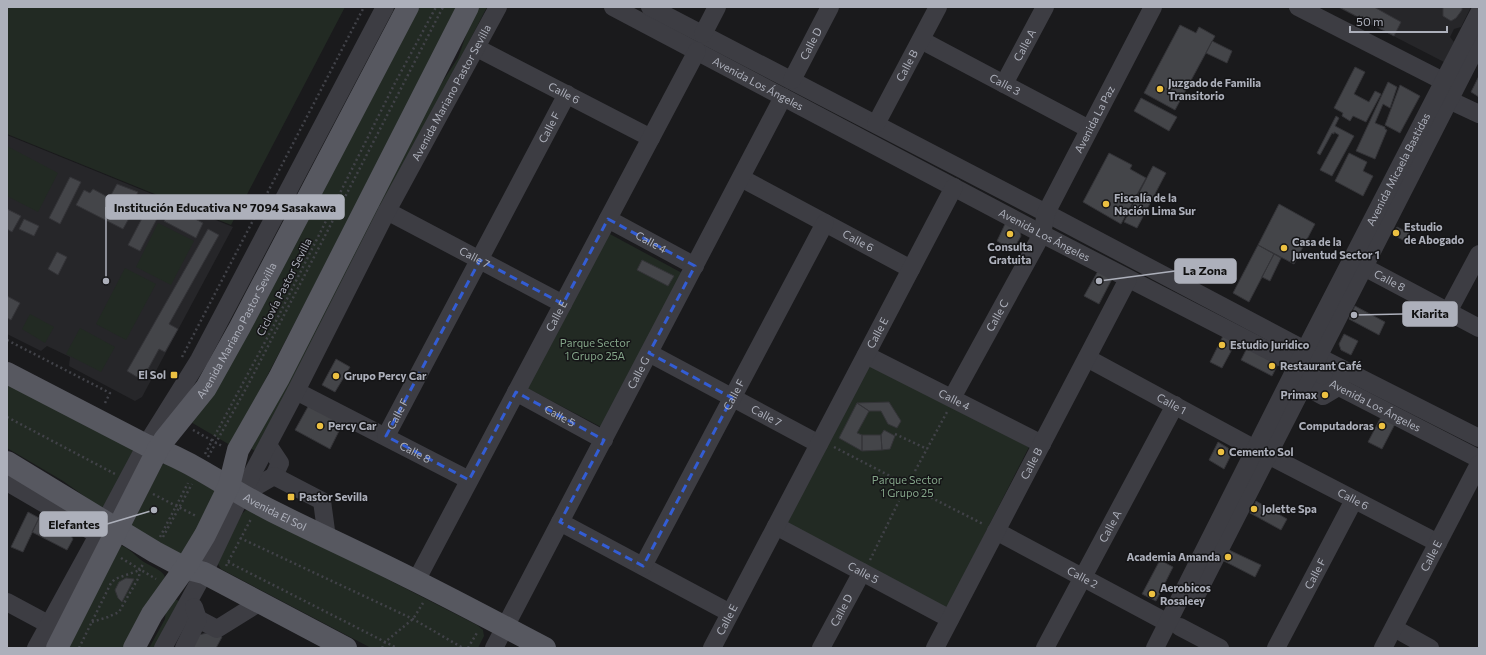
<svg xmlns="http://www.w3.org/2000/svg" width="1486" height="655" font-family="Commissioner,sans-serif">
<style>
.built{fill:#262629}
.green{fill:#222a23}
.building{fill:#444549;stroke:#343438}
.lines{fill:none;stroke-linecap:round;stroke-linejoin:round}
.path{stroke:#414248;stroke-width:2.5;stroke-dasharray:2 3;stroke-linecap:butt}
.minor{stroke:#3d3d43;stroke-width:18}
.major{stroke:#575860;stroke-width:22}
.marked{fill:none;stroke:#335dd4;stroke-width:3;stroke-dasharray:8 5;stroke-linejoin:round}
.poi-dot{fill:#ecc041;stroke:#151517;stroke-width:1.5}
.labels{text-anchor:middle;stroke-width:3;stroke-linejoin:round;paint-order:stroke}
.street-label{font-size:11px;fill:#adb0bb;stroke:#151517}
.poi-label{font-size:11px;font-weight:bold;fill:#adb0bb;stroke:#151517;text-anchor:start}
.park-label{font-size:11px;fill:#84a589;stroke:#151517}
.leader{fill:none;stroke:#adb0bb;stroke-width:1.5}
.callout-dot{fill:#adb0bb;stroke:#151517;stroke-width:1.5}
.callout{fill:#adb0bb;stroke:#adb0bb;stroke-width:1.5}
.callout-label{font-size:12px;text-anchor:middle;font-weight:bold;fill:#111}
</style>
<rect width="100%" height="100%" fill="#1a1a1c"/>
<path class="built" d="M1337,7H1471L1461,27L1454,29L1450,37L1454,42L1444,62Z
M7,135L233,227L142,397L135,401L69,366L70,357L47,346L41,351L7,334Z"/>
<path class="green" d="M7,7H345L231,225L7,134Z
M418,7H459L238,432L230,445L189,421Z
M477,7H487L257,452L247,446L439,87L458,58L471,21Z
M7,146L58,173L38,212L7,196Z
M158,223L194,241L171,285L136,267Z
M608,233L682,273L601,427L527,388Z
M125,268L156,284L126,340L96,324Z
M30,314L54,327L45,343L22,329Z
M80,328L115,347L101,372L66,354Z
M869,365L1029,447L947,608L784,524Z
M7,382L131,448L133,451L104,507L101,508L63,481L7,448Z
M166,463L217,492L187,558L131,526L162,465Z
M246,510L254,511L477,625L483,630L484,636L478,648H371L221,569L218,564V558L242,514Z
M120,545C130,548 136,557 144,562C150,566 163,570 165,577L128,648H65Z
M171,597L179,601L154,648H149L165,619L166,607Z"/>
<path class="building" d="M1339,7H1374L1401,22L1394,36Z
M1443,7H1462V10L1456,18L1451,21L1443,16Z
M1180,25L1196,33L1199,27L1215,36L1175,110L1144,93Z
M1212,41L1232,51L1227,63L1206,53Z
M1355,67L1365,72L1354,94L1369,102L1375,91L1381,94L1366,122L1353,116L1350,121L1342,116L1343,113L1334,108Z
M1479,76V97L1471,92Z
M1388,82L1397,87L1390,108L1383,104L1375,123L1385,127V129L1387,130L1375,159L1356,151Z
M1400,85L1420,96L1400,133L1385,125Z
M1141,98L1177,117L1169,131L1134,111Z
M1336,116L1339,118L1335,126L1354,136L1332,176L1320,170L1339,135L1334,132V134L1332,133L1320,155L1317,153Z
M1109,153L1132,165L1130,169L1146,178L1121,224L1083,202Z
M1349,153L1367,162L1363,171L1373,176L1363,196L1335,181Z
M1153,166L1166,173L1137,228L1124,222Z
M70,177L81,182L60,224L49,218Z
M117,184L138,192L131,205L111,195Z
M93,189L133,211L123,229L76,205L84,190L90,193Z
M1279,204L1315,224L1294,264L1258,245Z
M148,207L160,213L140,251L128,245Z
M172,207L203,223L196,238L164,221Z
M7,209L21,216L12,232L7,229Z
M24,219L39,226L34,236L19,229Z
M1006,222L1019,229L1021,236L1013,250L997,241Z
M1397,227L1409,233L1405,241L1393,235Z
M208,229L219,235L169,324L178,329L165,352L159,349L142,380L127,371Z
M1258,245L1274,254L1249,302L1233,293Z
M57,252L67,257L58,275L48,269Z
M1274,254L1281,258L1270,281L1262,277Z
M642,260L674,276L668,286L637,270Z
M1098,271L1112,279L1099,304L1084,296Z
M7,296L20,303L11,320L7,318Z
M1355,306L1385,322L1379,335L1349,319Z
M1344,334L1358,341L1351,355L1341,350L1339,344Z
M1223,336L1236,342L1222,368L1210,362Z
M1248,346L1279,362L1272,376L1241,360Z
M336,359L350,367L335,392L322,385Z
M889,402L901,421L897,428L888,424L881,411H869L857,403Z
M310,403L344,421L330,449L295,430Z
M857,403L869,411L857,433L862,435V451L839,438Z
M1381,417L1395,424L1382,449L1368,442Z
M884,430L895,436L890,449L882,450L881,435Z
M862,435H881L882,450L862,451Z
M1218,442L1228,448L1231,455L1224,469L1209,460Z
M1256,501L1287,519L1281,530L1250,513Z
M28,512L39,518L23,552L11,547Z
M39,518L69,533L73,539L67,550L32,532Z
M1229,550L1261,565L1255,577L1224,561Z
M1160,560L1173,567L1156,601L1142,594Z
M126,578L134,579L122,602L118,598L115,590L119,582Z
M212,632L222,637L216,648H187L193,636Z"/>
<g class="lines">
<path class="path" d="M7,340L110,393L104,405
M182,357L364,7
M7,417L115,474
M193,430L222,446
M895,434L927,449
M834,447L892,477
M205,454L273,327L395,83L436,7
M208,457L248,385L443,7
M915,471L947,412
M922,493L983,524
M153,494L196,516
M160,537L188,483
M163,537L192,484
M240,538L413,619L463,648
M121,558L156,579
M870,560L899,501
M228,562L397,648
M226,566L251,519
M92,622L108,617L119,612L139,577L140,569L144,563
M79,648L111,583L115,579L140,570
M382,648L385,642L413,619L423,603
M468,648L478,631"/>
<g class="minor">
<path id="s1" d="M613,7L1042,234L1479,459"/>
<path d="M650,7L1046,213L1305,350L1479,438"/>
<path d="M1298,7L1443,81"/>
<path d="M703,34L717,7"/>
<path id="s2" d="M921,40L1089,129"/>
<path id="s3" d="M477,48L651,138"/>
<path id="s4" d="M792,80L830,7"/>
<path id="s5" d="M1004,84L1045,7"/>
<path d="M1449,100L1479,114"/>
<path id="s6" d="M876,124L938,7"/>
<path id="s7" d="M741,178L911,269"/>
<path id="s8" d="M387,211L563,304"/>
<path id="s9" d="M608,219L695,266"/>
<path id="s10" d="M1364,267L1479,328"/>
<path d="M1448,312L1479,254"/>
<path id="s11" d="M649,353L819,444"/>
<path id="s12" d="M866,355L1042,444"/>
<path id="s13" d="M1087,358L1255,449"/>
<path d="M1303,385L1323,396L1338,387L1341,379"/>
<path id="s14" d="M296,391L469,480"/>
<path id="s15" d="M516,392L604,440"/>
<path id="s16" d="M952,398L1042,234L1046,213L1153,7"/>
<path id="s17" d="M386,436L567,94"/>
<path d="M268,445L280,463L274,476"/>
<path id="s18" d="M1268,455L1438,543"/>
<path d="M7,482L98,535"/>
<path d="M241,495L274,476L322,501L327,538"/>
<path d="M560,522L730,613"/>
<path id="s19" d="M776,526L950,619"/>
<path id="s20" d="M996,531L1168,623"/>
<path id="s21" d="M643,566L825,223"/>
<path id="s22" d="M416,581L697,51"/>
<path d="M1197,594L1479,42"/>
<path d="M7,602L48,624"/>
<path d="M198,619L217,629L260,602"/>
<path d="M1180,627L1220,648"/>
<path d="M1394,628L1430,648"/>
<path d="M36,648L98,535L146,445L199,360L385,7"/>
<path id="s23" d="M163,648L204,573L241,495L296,391L387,211L498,7"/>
<path d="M184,648L198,619L194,607"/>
<path id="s24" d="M494,648L783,97"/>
<path id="s25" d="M712,648L954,187"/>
<path id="s26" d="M821,648L862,572"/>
<path id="s27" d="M935,648L1128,279"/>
<path id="s28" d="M1045,648L1175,405"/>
<path id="s29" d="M1155,648L1305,350L1479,13"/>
<path id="s30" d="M1276,648L1354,500"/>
<path id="s31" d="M1383,648L1479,464"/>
</g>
<g class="major">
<path id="s32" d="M7,373L146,445C192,460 229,490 272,511C320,535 369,557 416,581C460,603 503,626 545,648"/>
<path d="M7,462L155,552L185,568L204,573L346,648"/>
<path id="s33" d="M57,648L158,449L164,440L206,388L240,327L408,7"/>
<path d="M134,648L152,614L185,568L205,535L229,486L238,450L279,378L468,7"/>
</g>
</g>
<path class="marked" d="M608,219L695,266L649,353L732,398L643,566L560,522L604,440L516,392L469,480L386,436L480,260L563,304Z"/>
<g class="poi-dot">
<circle cx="1160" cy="89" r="4"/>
<circle cx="1106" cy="204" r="4"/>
<circle cx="1396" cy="233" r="4"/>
<circle cx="1010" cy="234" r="4"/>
<circle cx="1284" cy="248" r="4"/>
<circle cx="1222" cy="345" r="4"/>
<circle cx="1272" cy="366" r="4"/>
<rect x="170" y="371" width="8" height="8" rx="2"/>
<circle cx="336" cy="376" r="4"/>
<circle cx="1325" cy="395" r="4"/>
<circle cx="320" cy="426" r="4"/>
<circle cx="1382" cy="426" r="4"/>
<circle cx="1221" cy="452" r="4"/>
<rect x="287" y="493" width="8" height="8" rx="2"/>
<circle cx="1254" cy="509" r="4"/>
<circle cx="1228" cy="557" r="4"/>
<circle cx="1152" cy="594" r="4"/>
</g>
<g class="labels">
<g class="street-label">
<text dy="4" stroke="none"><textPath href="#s4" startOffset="41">Calle D</textPath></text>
<text dy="4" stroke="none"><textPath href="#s5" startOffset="44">Calle A</textPath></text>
<text dy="4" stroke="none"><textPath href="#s6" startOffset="66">Calle B</textPath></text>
<text dy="4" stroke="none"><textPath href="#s1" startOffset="164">Avenida Los Ángeles</textPath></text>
<text dy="4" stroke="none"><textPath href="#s2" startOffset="95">Calle 3</textPath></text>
<text dy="4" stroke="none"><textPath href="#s3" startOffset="98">Calle 6</textPath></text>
<text dy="4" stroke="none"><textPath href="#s23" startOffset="626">Avenida Mariano Pastor Sevilla</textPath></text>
<text dy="4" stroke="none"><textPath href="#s16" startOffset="314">Avenida La Paz</textPath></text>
<text dy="4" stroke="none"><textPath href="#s17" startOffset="349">Calle F</textPath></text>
<text dy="4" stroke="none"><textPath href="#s29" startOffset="537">Avenida Micaela Bastidas</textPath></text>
<text dy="4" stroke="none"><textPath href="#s1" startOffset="488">Avenida Los Ángeles</textPath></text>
<text dy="4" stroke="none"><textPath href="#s7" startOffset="133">Calle 6</textPath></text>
<text dy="4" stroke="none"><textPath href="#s9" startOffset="49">Calle 4</textPath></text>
<text dy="4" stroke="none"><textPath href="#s8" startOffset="99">Calle 7</textPath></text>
<text dy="4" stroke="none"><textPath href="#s10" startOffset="29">Calle 8</textPath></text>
<text transform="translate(284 287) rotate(-63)" y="4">Ciclovía Pastor Sevilla</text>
<text dy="4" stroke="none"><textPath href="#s22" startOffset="300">Calle E</textPath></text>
<text dy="4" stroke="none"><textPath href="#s16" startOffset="94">Calle C</textPath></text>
<text dy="4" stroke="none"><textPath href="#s33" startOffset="366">Avenida Mariano Pastor Sevilla</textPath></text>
<text dy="4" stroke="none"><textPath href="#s25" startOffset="356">Calle E</textPath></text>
<text dy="4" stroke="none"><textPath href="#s24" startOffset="311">Calle G</textPath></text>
<text dy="4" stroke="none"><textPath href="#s21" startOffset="194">Calle F</textPath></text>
<text dy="4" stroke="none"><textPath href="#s12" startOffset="99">Calle 4</textPath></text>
<text dy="4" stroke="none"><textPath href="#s13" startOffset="96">Calle 1</textPath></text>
<text dy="4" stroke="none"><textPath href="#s1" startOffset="860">Avenida Los Ángeles</textPath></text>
<text dy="4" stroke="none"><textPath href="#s17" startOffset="25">Calle F</textPath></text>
<text dy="4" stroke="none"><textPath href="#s15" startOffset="50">Calle 5</textPath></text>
<text dy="4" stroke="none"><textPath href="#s11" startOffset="133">Calle 7</textPath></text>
<text dy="4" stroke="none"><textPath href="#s14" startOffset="134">Calle 8</textPath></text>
<text dy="4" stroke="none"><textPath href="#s27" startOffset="208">Calle B</textPath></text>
<text dy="4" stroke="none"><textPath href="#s18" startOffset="96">Calle 6</textPath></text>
<text dy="4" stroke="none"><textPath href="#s32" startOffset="302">Avenida El Sol</textPath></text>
<text dy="4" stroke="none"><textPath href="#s28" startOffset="138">Calle A</textPath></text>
<text dy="4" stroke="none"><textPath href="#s31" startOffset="104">Calle E</textPath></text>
<text dy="4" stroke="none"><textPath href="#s19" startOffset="99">Calle 5</textPath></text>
<text dy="4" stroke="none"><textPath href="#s30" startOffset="84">Calle F</textPath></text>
<text dy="4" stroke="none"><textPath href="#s20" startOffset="98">Calle 2</textPath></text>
<text dy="4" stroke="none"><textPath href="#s26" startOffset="43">Calle D</textPath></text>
<text dy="4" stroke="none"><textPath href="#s25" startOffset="32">Calle E</textPath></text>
</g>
<g class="poi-label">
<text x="1168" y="87">Juzgado de Familia<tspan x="1168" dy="13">Transitorio</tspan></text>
<text x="1114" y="202">Fiscalía de la<tspan x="1114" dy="13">Nación Lima Sur</tspan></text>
<text x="1404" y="231">Estudio<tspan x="1404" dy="13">de Abogado</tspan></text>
<text x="1292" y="246">Casa de la<tspan x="1292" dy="13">Juventud Sector 1</tspan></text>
<text x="1010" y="251" text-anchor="middle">Consulta<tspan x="1010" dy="13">Gratuita</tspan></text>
<text x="1230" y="349">Estudio Juridico</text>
<text x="1280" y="370">Restaurant Café</text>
<text x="166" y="379" text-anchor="end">El Sol</text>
<text x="344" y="380">Grupo Percy Car</text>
<text x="1317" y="399" text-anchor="end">Primax</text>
<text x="328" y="430">Percy Car</text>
<text x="1374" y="430" text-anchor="end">Computadoras</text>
<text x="1229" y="456">Cemento Sol</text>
<text x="299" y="501">Pastor Sevilla</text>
<text x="1262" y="513">Jolette Spa</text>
<text x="1220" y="561" text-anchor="end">Academia Amanda</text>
<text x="1160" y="592">Aerobicos<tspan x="1160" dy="13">Rosaleey</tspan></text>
</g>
<g class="park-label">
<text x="595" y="347">Parque Sector<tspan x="595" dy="13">1 Grupo 25A</tspan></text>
<text x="907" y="484">Parque Sector<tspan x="907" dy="13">1 Grupo 25</tspan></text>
</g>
</g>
<path class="leader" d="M106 281L106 207M1099 281L1175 271M1354 315L1403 314M154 510L107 524"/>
<g class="callout-dot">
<circle cx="106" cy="281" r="4"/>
<circle cx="1099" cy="281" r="4"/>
<circle cx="1354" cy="315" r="4"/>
<circle cx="154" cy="510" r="4"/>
</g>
<g class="callout">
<rect x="106" y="195" width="238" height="24" rx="4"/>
<rect x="1175" y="259" width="61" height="24" rx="4"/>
<rect x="1403" y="302" width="54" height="24" rx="4"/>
<rect x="40" y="512" width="67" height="24" rx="4"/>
</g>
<g class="callout-label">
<text x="225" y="212">Institución Educativa N° 7094 Sasakawa</text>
<text x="1205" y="275">La Zona</text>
<text x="1430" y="318">Kiarita</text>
<text x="74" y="529">Elefantes</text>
</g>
<rect width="1486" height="655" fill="none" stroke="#adb0bb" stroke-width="16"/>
<path d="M1350 26v6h97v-6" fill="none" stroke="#adb0bb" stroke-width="2"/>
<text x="1356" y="26" font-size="12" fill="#adb0bb" stroke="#151517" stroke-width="3" paint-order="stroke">50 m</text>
</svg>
